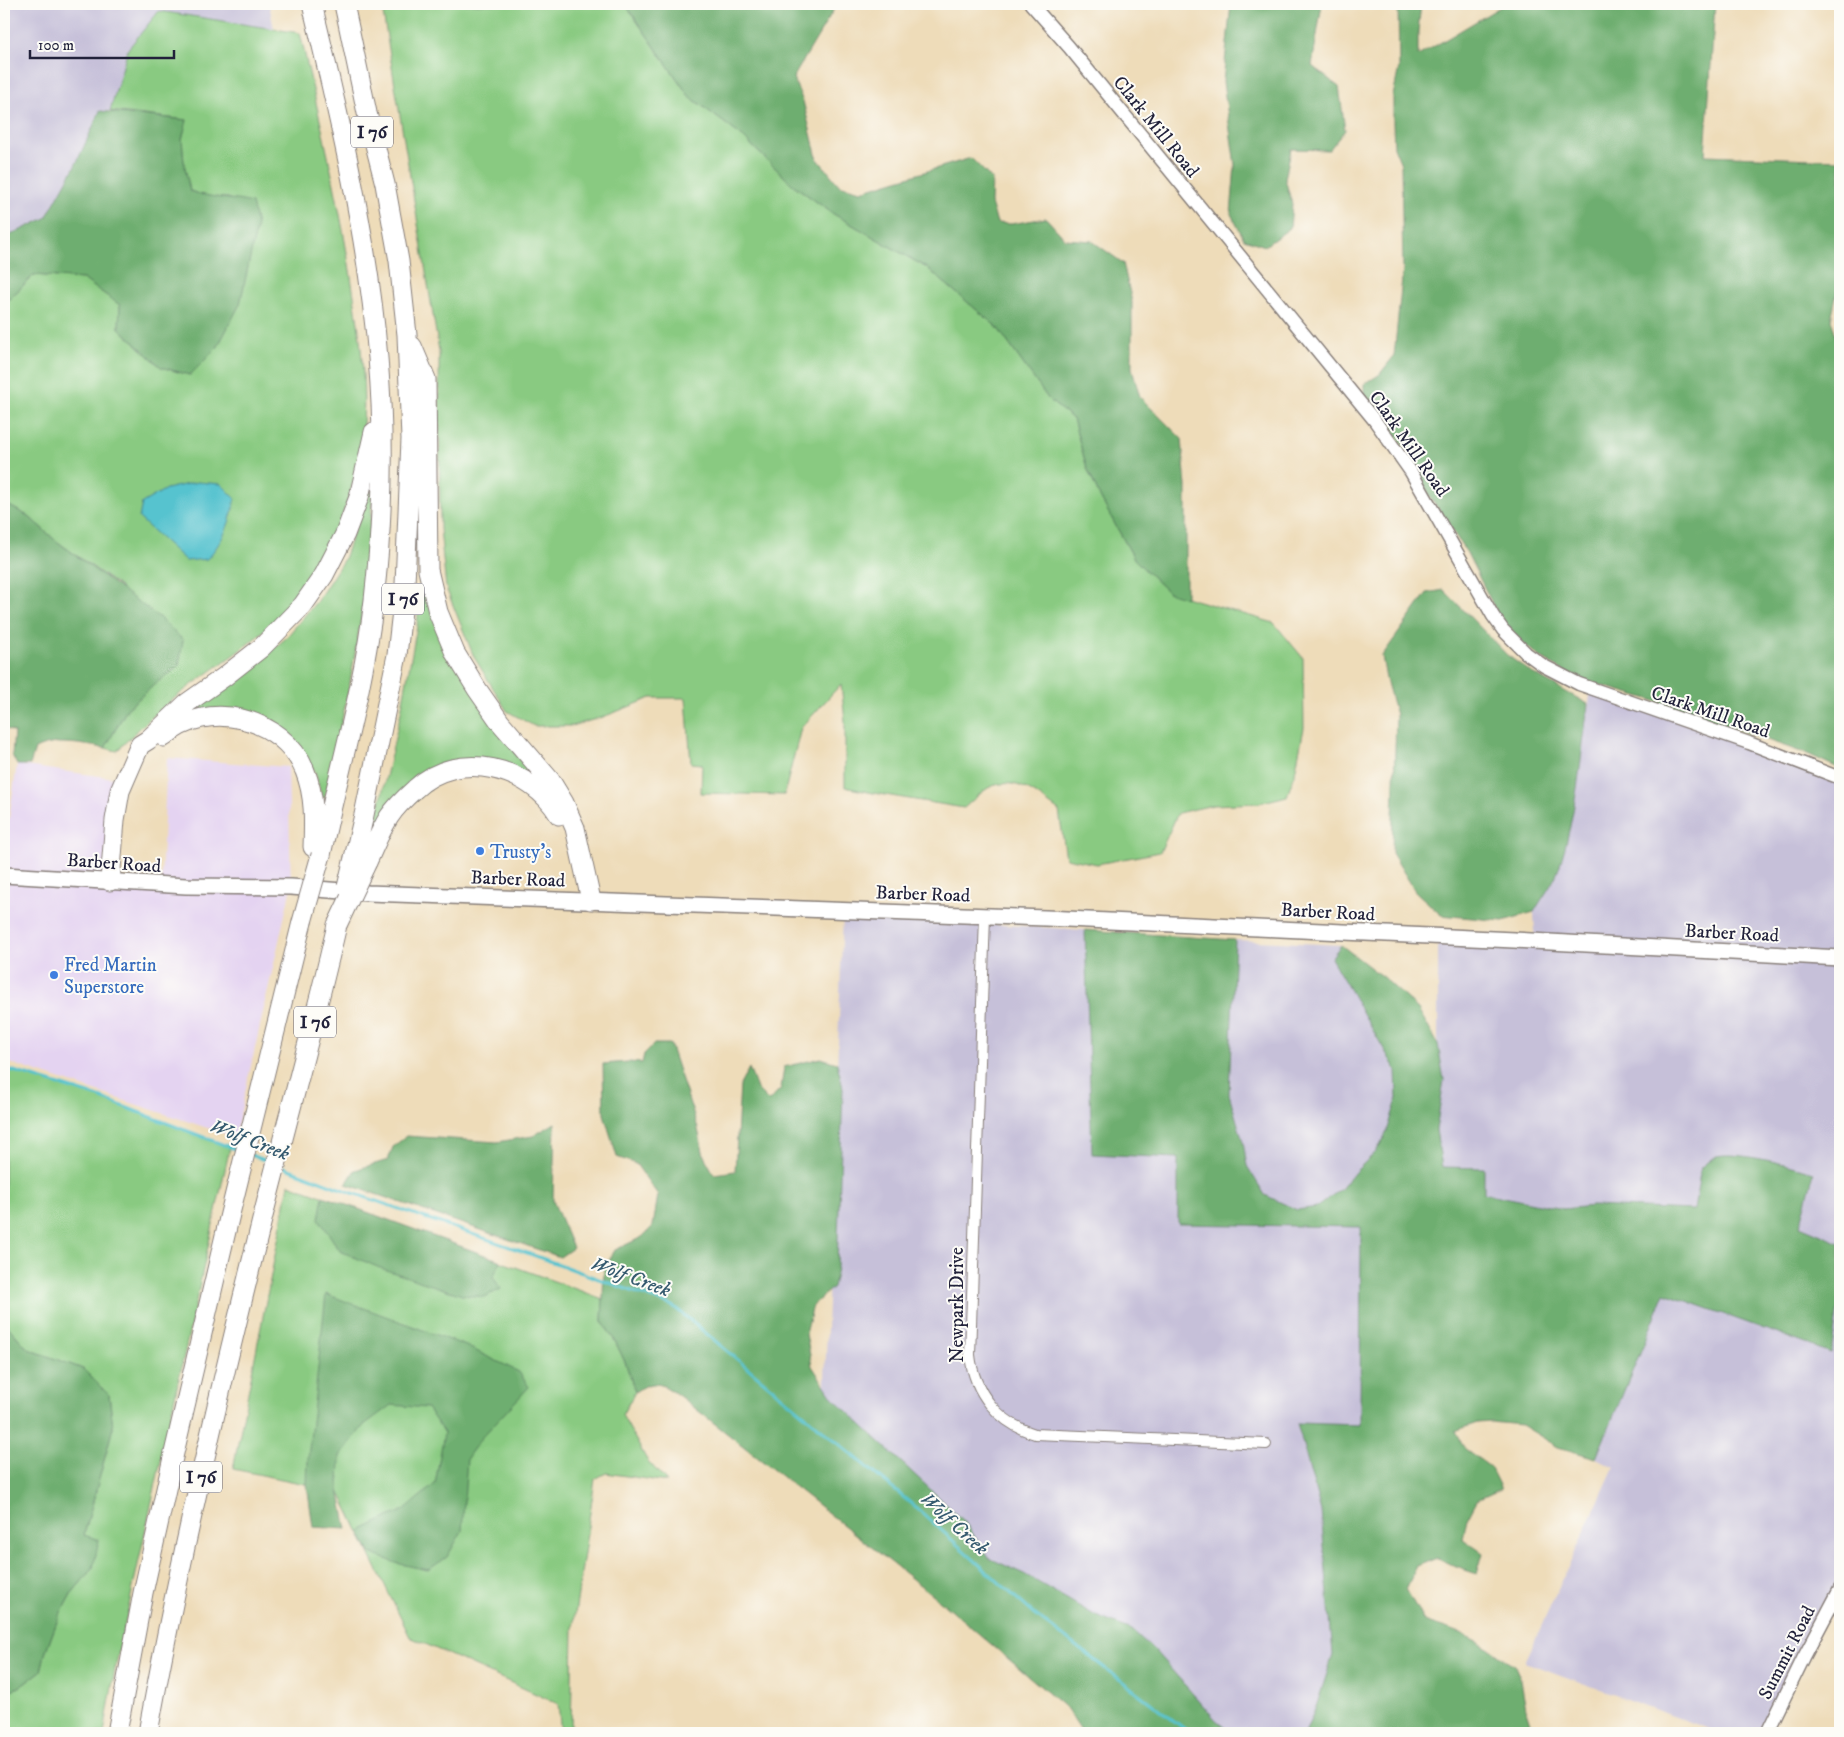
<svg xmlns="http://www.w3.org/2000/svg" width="1844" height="1737" font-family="'IM FELL DW Pica',serif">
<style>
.built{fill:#e4d3f1}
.industrial{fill:#c6c0d9}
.green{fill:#89ca81;stroke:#56765e}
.forest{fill:#6eae6f;stroke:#486855}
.water{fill:#57c3cf;stroke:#3c7285}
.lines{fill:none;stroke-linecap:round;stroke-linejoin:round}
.stream{stroke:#57c3cf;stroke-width:3}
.minor-casing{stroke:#887f7a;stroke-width:12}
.tertiary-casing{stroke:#887f7a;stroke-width:15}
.secondary-casing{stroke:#887f7a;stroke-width:18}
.motorway-casing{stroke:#887f7a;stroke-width:21}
.minor{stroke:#fff;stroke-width:10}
.tertiary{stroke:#fff;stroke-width:12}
.secondary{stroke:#fff;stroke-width:15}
.motorway{stroke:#fff;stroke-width:19}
.motorway-bridge-casing{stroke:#887f7a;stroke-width:21;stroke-linecap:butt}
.motorway-bridge{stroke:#fff;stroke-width:19}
.shop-dot{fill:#3f7fe0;stroke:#fdfcf7;stroke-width:2}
.labels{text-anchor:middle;stroke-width:4;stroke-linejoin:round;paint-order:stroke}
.shield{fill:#fdfcf7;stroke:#646373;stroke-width:1}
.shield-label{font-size:18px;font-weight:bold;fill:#22223b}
.street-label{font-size:19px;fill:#22223b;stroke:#fdfcf7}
.shop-label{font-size:19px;fill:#366cbe;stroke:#fdfcf7;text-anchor:start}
.water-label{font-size:20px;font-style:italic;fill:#355a6f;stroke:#fdfcf7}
</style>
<rect width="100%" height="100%" fill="#fdfcf7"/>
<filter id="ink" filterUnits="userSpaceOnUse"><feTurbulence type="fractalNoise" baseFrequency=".02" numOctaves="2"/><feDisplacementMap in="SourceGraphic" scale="10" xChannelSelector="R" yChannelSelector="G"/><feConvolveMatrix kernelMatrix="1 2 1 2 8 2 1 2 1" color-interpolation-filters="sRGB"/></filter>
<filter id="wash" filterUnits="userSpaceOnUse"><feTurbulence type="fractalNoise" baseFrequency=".0096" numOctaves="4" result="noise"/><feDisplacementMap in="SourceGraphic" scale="20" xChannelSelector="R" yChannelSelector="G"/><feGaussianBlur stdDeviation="1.12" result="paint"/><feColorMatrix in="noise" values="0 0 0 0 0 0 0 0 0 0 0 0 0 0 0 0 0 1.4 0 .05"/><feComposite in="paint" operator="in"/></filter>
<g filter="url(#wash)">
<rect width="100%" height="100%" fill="#eedcb9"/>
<path class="built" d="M167,758L288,767L291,887L235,1137L4,1061V851L17,765L114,778L103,880L161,884Z"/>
<path class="industrial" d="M4,4H269L274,29L220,21L128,49L110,111L100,112L75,166L46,218L4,238Z
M1591,689L1840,778V1243L1800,1226L1814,1172L1701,1167L1694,1210L1592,1206L1563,1209L1483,1193L1442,1168L1436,1130L1444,1080L1438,1044V937L1535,941L1534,912L1558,870L1570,826Z
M843,915L1085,930L1093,1154L1179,1158L1178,1224L1361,1227L1360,1425L1297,1424L1321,1511L1333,1655L1316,1707L1305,1733H1190L823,1431Z
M1235,940L1341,945L1331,958L1396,1070L1397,1099L1387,1132L1376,1152L1356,1171L1341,1189L1317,1207L1297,1210L1265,1195L1247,1166L1243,1142L1229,1094Z
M1665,1292L1830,1353L1840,1295V1589L1767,1733H1719L1525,1662L1614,1467L1596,1458Z"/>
<path class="green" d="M406,4H625L689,96L743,137L792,184L832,213L927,268L997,327L1049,400L1073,419L1087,468L1101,499L1135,560L1168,592L1274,623L1303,658L1304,728L1295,773L1287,796L1259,803L1213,805L1178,813L1160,852L1097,864L1066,858L1059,811C1038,796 1016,774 988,788C980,793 971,802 964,808L873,793L845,787V721L841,684L801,728L784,795L701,793L702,764L691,763L686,698H651L603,717L572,726H534L507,711L474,657L446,588L440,529L439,351L383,13Z
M159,11L300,33C320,120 341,207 354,296C361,341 367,389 362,436C355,495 332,550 295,598C265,637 223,661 185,690C161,708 138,729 117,751L105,748L127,709L155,684L179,666L119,586L55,540L28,516L4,503V304L34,275L83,279L120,305L119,328L161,367L189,375L217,348L240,303L250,257L229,198L206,197L190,191L184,163L182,139L187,120L110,111L128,49Z
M374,474L366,589L349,688L325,797L322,798L315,772L284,732L191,718V711L233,682L285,639L317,601L344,559Z
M422,564L436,616L554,793L461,763L372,837L401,712L417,626Z
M4,1068L99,1097L230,1147L115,1669L104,1733H4V1692L20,1687L41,1671L45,1654L59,1616L71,1594L93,1568L84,1535L113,1427L109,1395L83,1369L28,1349L4,1322Z
M289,1184L603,1299L602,1321L615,1341L626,1364L635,1392L622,1415L647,1460L667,1482L606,1473L595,1479L573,1628L571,1733H561L558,1704L410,1637L339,1491L233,1469Z"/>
<path class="forest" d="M625,4H837L793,78L803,101L817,158L839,185L861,191L971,158L992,179L991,203L997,223L1011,224L1046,218L1065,239L1092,241L1123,263L1132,302V368L1140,397L1182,439L1186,486V598L1168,592L1135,560L1101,499L1087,468L1073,419L1049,400L997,327L927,268L832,213L792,184L743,137L689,96Z
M1231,4H1322L1312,66L1339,87L1345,130L1329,150L1291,149L1285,179L1292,204L1290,228L1265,246L1244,239L1231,214L1235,165L1223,82Z
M1398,4H1421L1418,31V56L1505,4H1715L1705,155L1840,160V278L1831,319L1838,344L1840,346V769L1810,755L1652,700L1575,678L1541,658L1520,641L1501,621L1467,553L1429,495L1411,456L1393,432L1364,398V384L1379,375L1394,356L1403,269L1401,164L1394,147L1393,123V96L1399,67Z
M100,111L187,120L182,139L184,163L190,191C210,198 231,198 252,203L257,225L240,304L217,348L190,375L161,367L119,328L120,305L83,279L34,275L4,304V238L46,218L75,166Z
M4,503L28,516L55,540L160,618L183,640L179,666L155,684L127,709L105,748C83,745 56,738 35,749L30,765H17L12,755L14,732L4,728Z
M1444,590L1507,655L1532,673L1588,704C1581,758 1576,815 1559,868C1554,883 1542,898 1534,912L1503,921L1441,915L1415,891L1392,853L1396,715L1386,679L1382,656L1427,593Z
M1085,930L1235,940L1229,1094L1243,1142L1247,1166L1265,1195L1297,1210L1317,1207L1341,1189L1356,1171L1376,1152L1387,1132L1397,1099L1396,1070L1331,958L1341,945L1384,978L1418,1009L1438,1044L1444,1080L1436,1130L1442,1167L1484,1168V1193L1563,1209L1592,1206L1694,1210L1701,1167C1706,1164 1712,1157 1717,1156C1738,1151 1793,1166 1814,1172L1800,1226L1840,1243V1295L1831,1353L1665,1293L1596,1458L1558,1447L1522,1425L1491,1422L1477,1423L1455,1431L1464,1448L1490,1467L1501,1489L1477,1500L1467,1519L1463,1539L1483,1553L1477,1574L1456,1567L1437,1558L1417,1566L1406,1589L1424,1621L1461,1633L1488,1647L1515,1666L1521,1680L1526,1709L1534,1733H1305L1316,1707L1333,1655L1321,1511L1297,1423L1360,1425L1361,1227L1178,1224V1158L1092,1154Z
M654,1044H670L697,1125L704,1156L714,1174L735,1171L740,1085L749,1068L757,1089L769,1101L781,1088L784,1067L821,1058L837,1063L843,1088L837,1268L833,1287L813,1305L806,1334L812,1366L833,1398L964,1521L989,1558L1024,1574L1096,1616L1132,1630L1153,1649L1216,1720L1233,1733H1083L1067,1709L944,1604L682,1398C664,1385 655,1377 635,1392L626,1364L615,1341L602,1321L604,1269L615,1250L642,1237L653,1226L658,1195L636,1164L617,1157L604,1114L603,1064L628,1062L642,1063L644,1054Z
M555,1123L553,1201L573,1248L560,1257L346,1184L355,1170L388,1160L393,1147L406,1136L497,1142L533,1136Z
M323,1196L501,1261L493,1277L501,1289L485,1297L462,1295L380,1268L340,1251L319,1219Z
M326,1294L466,1346L519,1372L529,1387L482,1437L467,1458L462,1531L447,1557L428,1570L396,1563L370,1553L359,1531L404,1510L435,1484L444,1433L427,1408L391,1405L364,1425L340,1456L339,1490L347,1529L313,1527L307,1484L308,1459Z
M4,1322L28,1349L83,1369L109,1395L113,1427L84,1535L99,1540L93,1568L71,1594L59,1616L45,1654L41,1671L20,1687L4,1692Z"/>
<path class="water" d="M197,482L221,484L235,498C231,522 224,540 207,559L186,561L139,518L142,503L166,489Z"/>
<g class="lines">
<path class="stream" d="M4,1068L99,1097L240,1151
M251,1155L270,1162
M281,1166L344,1190L533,1255L673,1306L920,1511L1034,1614L1190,1733"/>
</g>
</g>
<g filter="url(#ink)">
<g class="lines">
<defs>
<path id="minor" d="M985,916L970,1355C974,1392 998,1423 1035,1434L1266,1444"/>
<path id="tertiary" d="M1031,4L1069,47L1375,421L1411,472L1493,616L1503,630L1526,653L1544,666L1579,684L1749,743L1840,778
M1767,1733L1804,1657L1840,1589"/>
<path id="secondary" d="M4,875L186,886L291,887L368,893L1046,918L1514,940L1840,958"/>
<path id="motorway" d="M312,4C340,120 368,238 378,358C385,438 383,520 374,600C364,687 339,770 321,855
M344,4L367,113L385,184L399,261L407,335L411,439L405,584L397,655L364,815L354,858
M412,346L426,379L428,570L438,612L455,653L477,689L500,722L550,780L564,803L575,828L591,900
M164,737C207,698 283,717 305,771C315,796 314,821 313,847
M367,862C374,847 380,831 389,817C395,808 406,797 415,789C458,748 531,767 559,815
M110,881L115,820L120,791L140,745L148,740L187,703L224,677L261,648L303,605L324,575L345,534L359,497L374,432
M117,1733L143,1593L174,1453L230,1214L302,922
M148,1733C179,1562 219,1393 261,1224C286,1124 314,1025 337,925"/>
</defs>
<use href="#minor" class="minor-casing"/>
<use href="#tertiary" class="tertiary-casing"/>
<use href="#secondary" class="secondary-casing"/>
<use href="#motorway" class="motorway-casing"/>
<use href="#minor" class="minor"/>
<use href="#tertiary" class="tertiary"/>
<use href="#secondary" class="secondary"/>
<use href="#motorway" class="motorway"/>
<defs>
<path id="motorway-bridge" d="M347,887L354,858
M302,922L321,855
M337,925L367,862"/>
</defs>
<use href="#motorway-bridge" class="motorway-bridge-casing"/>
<use href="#motorway-bridge" class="motorway-bridge"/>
</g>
</g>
<g class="shop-dot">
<circle cx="480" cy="851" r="5"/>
<circle cx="54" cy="975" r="5"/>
</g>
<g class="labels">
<g class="shield">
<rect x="351" y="116.5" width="42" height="31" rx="4"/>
<rect x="382" y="583.5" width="42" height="31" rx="4"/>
<rect x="294" y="1006.5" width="42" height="31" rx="4"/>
<rect x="180" y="1461.5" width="42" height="31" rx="4"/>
</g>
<g class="shield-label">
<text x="372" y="138">I 76</text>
<text x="403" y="605">I 76</text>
<text x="315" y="1028">I 76</text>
<text x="201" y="1483">I 76</text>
</g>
<g class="street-label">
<text transform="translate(1157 126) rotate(51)" y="7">Clark Mill Road</text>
<text transform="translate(1410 443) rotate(55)" y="7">Clark Mill Road</text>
<text transform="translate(1711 711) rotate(19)" y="7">Clark Mill Road</text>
<text transform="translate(114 862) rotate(4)" y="7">Barber Road</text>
<text transform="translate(518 878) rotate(2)" y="7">Barber Road</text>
<text transform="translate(923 893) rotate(2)" y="7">Barber Road</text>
<text transform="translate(1328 911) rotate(3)" y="7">Barber Road</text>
<text transform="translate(1732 932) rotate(3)" y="7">Barber Road</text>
<text transform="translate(956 1305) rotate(-90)" y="7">Newpark Drive</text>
<text transform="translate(1786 1652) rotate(-63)" y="7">Summit Road</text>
</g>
<g class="shop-label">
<text x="490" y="858">Trusty's</text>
<text x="64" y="971">Fred Martin<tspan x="64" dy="22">Superstore</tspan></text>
</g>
<g class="water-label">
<text transform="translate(250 1139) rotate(21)" y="7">Wolf Creek</text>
<text transform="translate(631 1276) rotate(20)" y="7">Wolf Creek</text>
<text transform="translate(955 1523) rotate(42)" y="7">Wolf Creek</text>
</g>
</g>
<rect width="1844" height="1737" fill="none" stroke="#fdfcf7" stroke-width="20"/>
<path d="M30 50v8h144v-8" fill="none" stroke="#22223b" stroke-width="2.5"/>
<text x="38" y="50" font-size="15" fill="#22223b" stroke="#fdfcf7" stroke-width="4" paint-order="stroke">100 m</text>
</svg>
